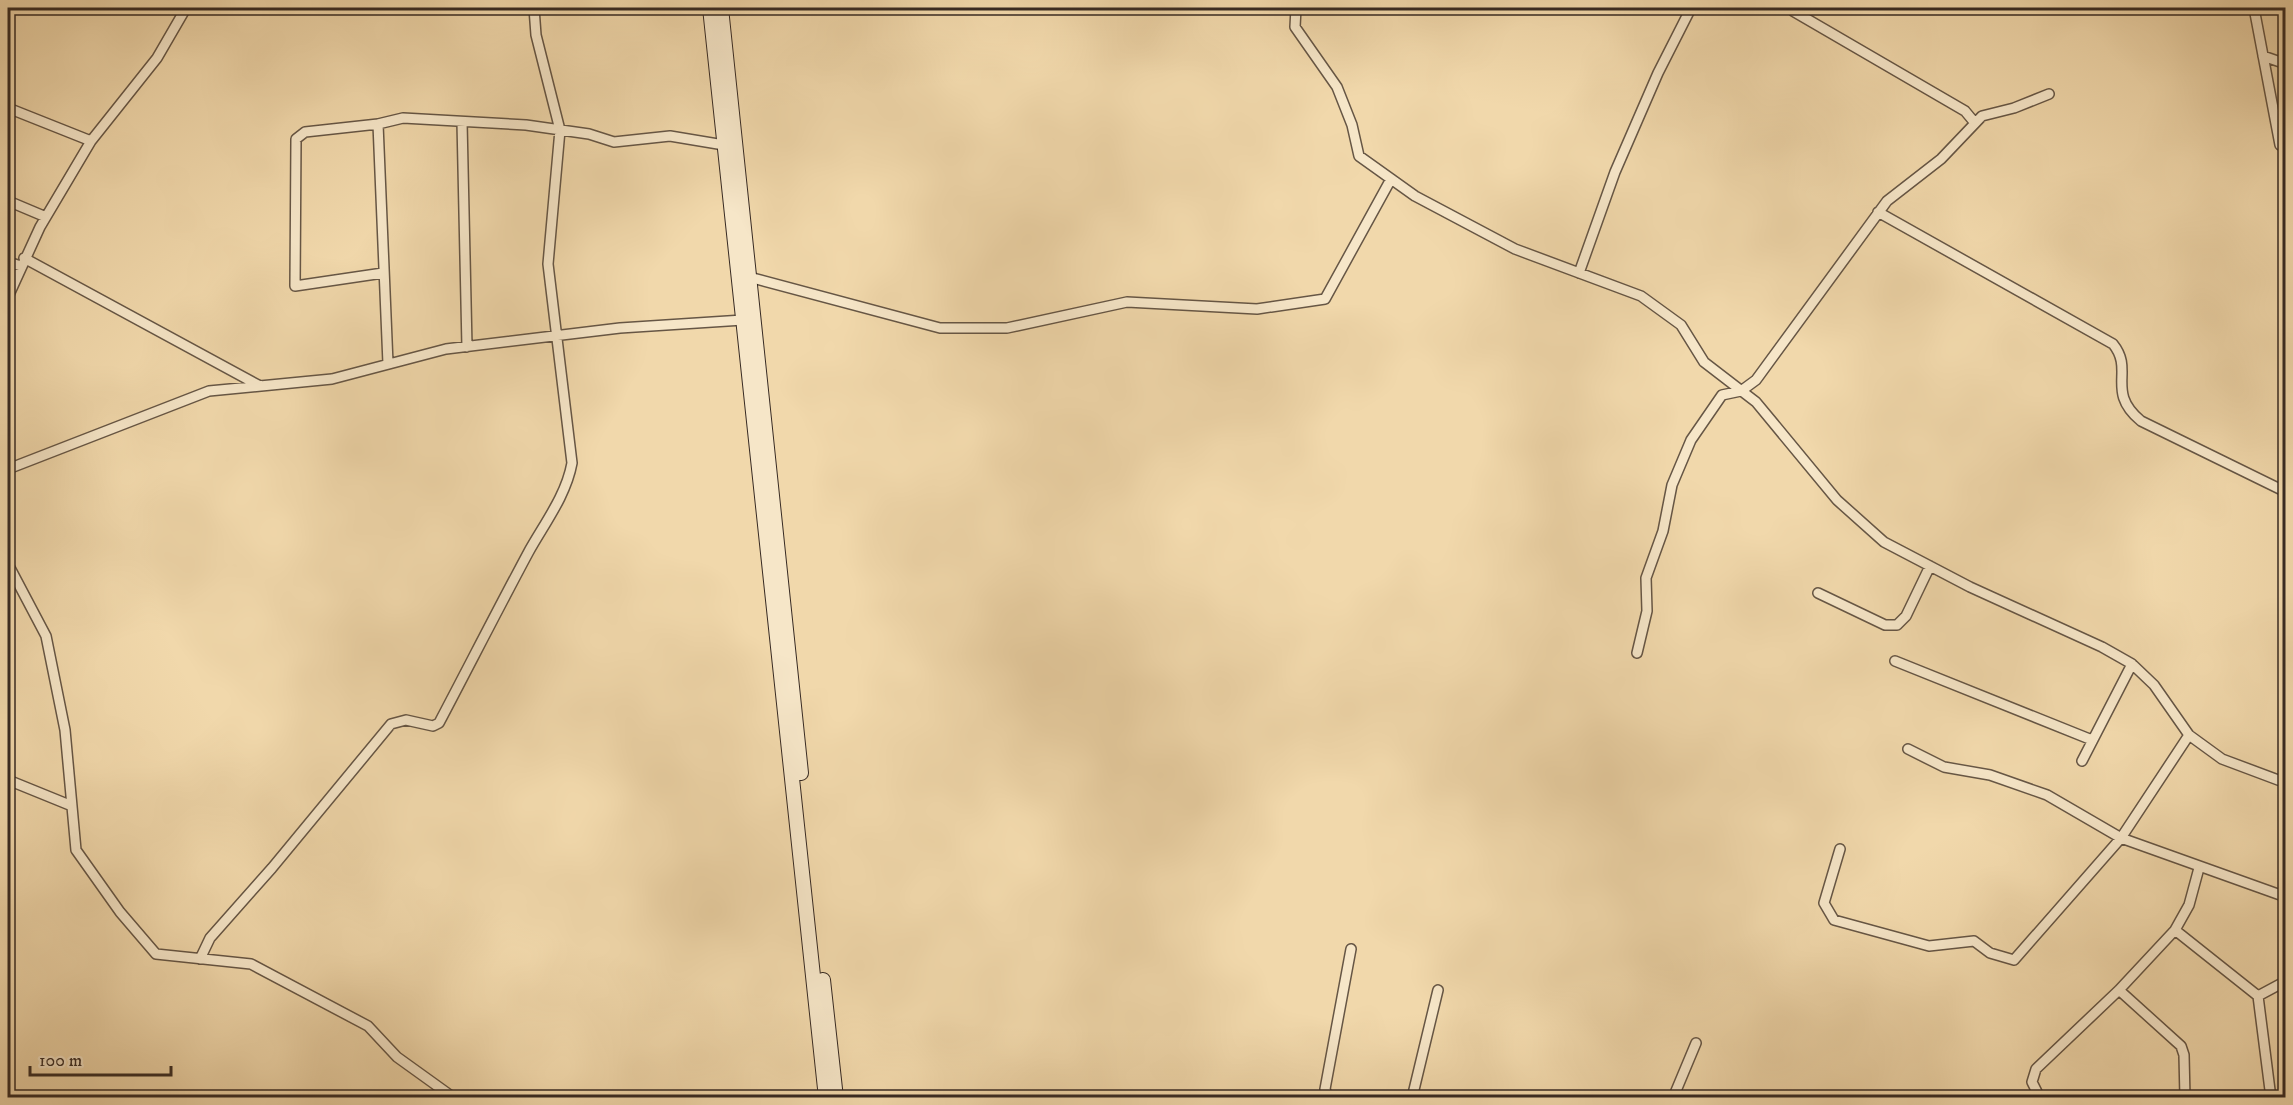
<svg xmlns="http://www.w3.org/2000/svg" width="2293" height="1105" font-family="'IM FELL DW Pica',serif">
<style>
.lines{fill:none;stroke-linecap:round;stroke-linejoin:round}
.street-casing{stroke:#665645;stroke-width:12}
.secondary-casing{stroke:#372a23;stroke-width:16}
.street{stroke:#f6e6c8;stroke-width:9}
.secondary{stroke:#f6e6c8;stroke-width:14}
</style>
<rect width="100%" height="100%" fill="#f1d8ab"/>
<filter id="stains"><feTurbulence type="fractalNoise" baseFrequency=".00333" numOctaves="4"/><feColorMatrix values="0 0 0 0 .2 0 0 0 0 .09 0 0 0 0 .02 0 0 0 .5 -.17"/></filter>
<radialGradient id="worn" r=".72"><stop offset=".6" stop-color="#630" stop-opacity="0"/><stop offset="1" stop-color="#630" stop-opacity=".3"/></radialGradient>
<g class="lines">
<defs>
<path id="street" d="M1296,8L1295,27L1337,87L1352,125L1359,156L1415,196L1515,249L1641,296L1681,325L1704,362L1756,402L1837,500L1884,542L1970,587L2102,647L2132,664L2154,685L2189,735L2222,759L2286,783
M1795,8L1793,11L1965,111L1975,123
M2254,8L2280,145
M2263,56L2286,64
M8,108L91,141
M462,122L467,347
M378,124L305,132L296,139L295,286L383,273
M8,201L46,217
M1878,212L2113,344C2135,371 2105,391 2141,421L2286,492
M24,258L260,386
M8,262L21,266
M1579,273L1615,172L1658,73L1691,8
M749,277L940,328H1007L1127,302L1257,309L1325,299L1391,179
M8,297L40,227L91,141L157,58L186,8
M388,364L378,124L403,118L526,125L589,134L614,142L670,136L724,145
M8,469L209,391L332,379L446,349L620,328L743,320
M8,564L46,636L65,730L76,850L120,912L156,954L251,964L368,1026L397,1057L454,1098
M1818,593L1885,625H1897L1906,616L1930,566
M1637,653L1647,611L1646,578L1663,531L1672,485L1691,440L1722,395L1741,391L1756,380L1887,201L1941,159L1982,116L2014,108L2049,94
M1895,661L2092,740
M1908,749L1944,767L1990,775L2047,795L2121,838L2286,897
M2082,761L2132,664
M8,780L72,806
M1840,849L1824,903L1834,920L1929,946L1974,941L1990,953L2014,960L2121,838L2189,735
M2175,930L2258,996
M200,959L210,938L272,868L391,724L406,720L433,726L439,723C469,666 498,609 528,553C544,524 566,496 572,463L548,264L560,130L536,35L534,8
M2119,990L2181,1046L2184,1055L2185,1098
M1328,1098L1325,1089L1351,949
M1412,1098L1438,990
M1673,1098L1696,1043
M2040,1098L2032,1082L2036,1069L2119,990L2175,930L2189,905L2199,868
M2271,1098L2258,996L2286,981
M2277,1098L2286,1096"/>
<path id="secondary" d="M710,8L826,1098
M721,8L801,773
M823,980L836,1098"/>
</defs>
<use href="#street" class="street-casing"/>
<use href="#secondary" class="secondary-casing"/>
<use href="#street" class="street"/>
<use href="#secondary" class="secondary"/>
</g>
<rect width="2293" height="1105" fill="none" stroke="#f1d8ab" stroke-width="30"/>
<rect x="9" y="9" width="2275" height="1087" fill="none" stroke="#372a23" stroke-width="3"/>
<rect x="15" y="15" width="2263" height="1075" fill="none" stroke="#372a23" stroke-width="1.5"/>
<path d="M30 1066v9h141v-9" fill="none" stroke="#372a23" stroke-width="3"/>
<text x="39" y="1066" font-size="18" fill="#372a23" stroke="#f6e6c8" stroke-width="4.5" paint-order="stroke">100 m</text>
<rect width="100%" height="100%" filter="url(#stains)"/>
<rect width="100%" height="100%" fill="url(#worn)"/>
</svg>
